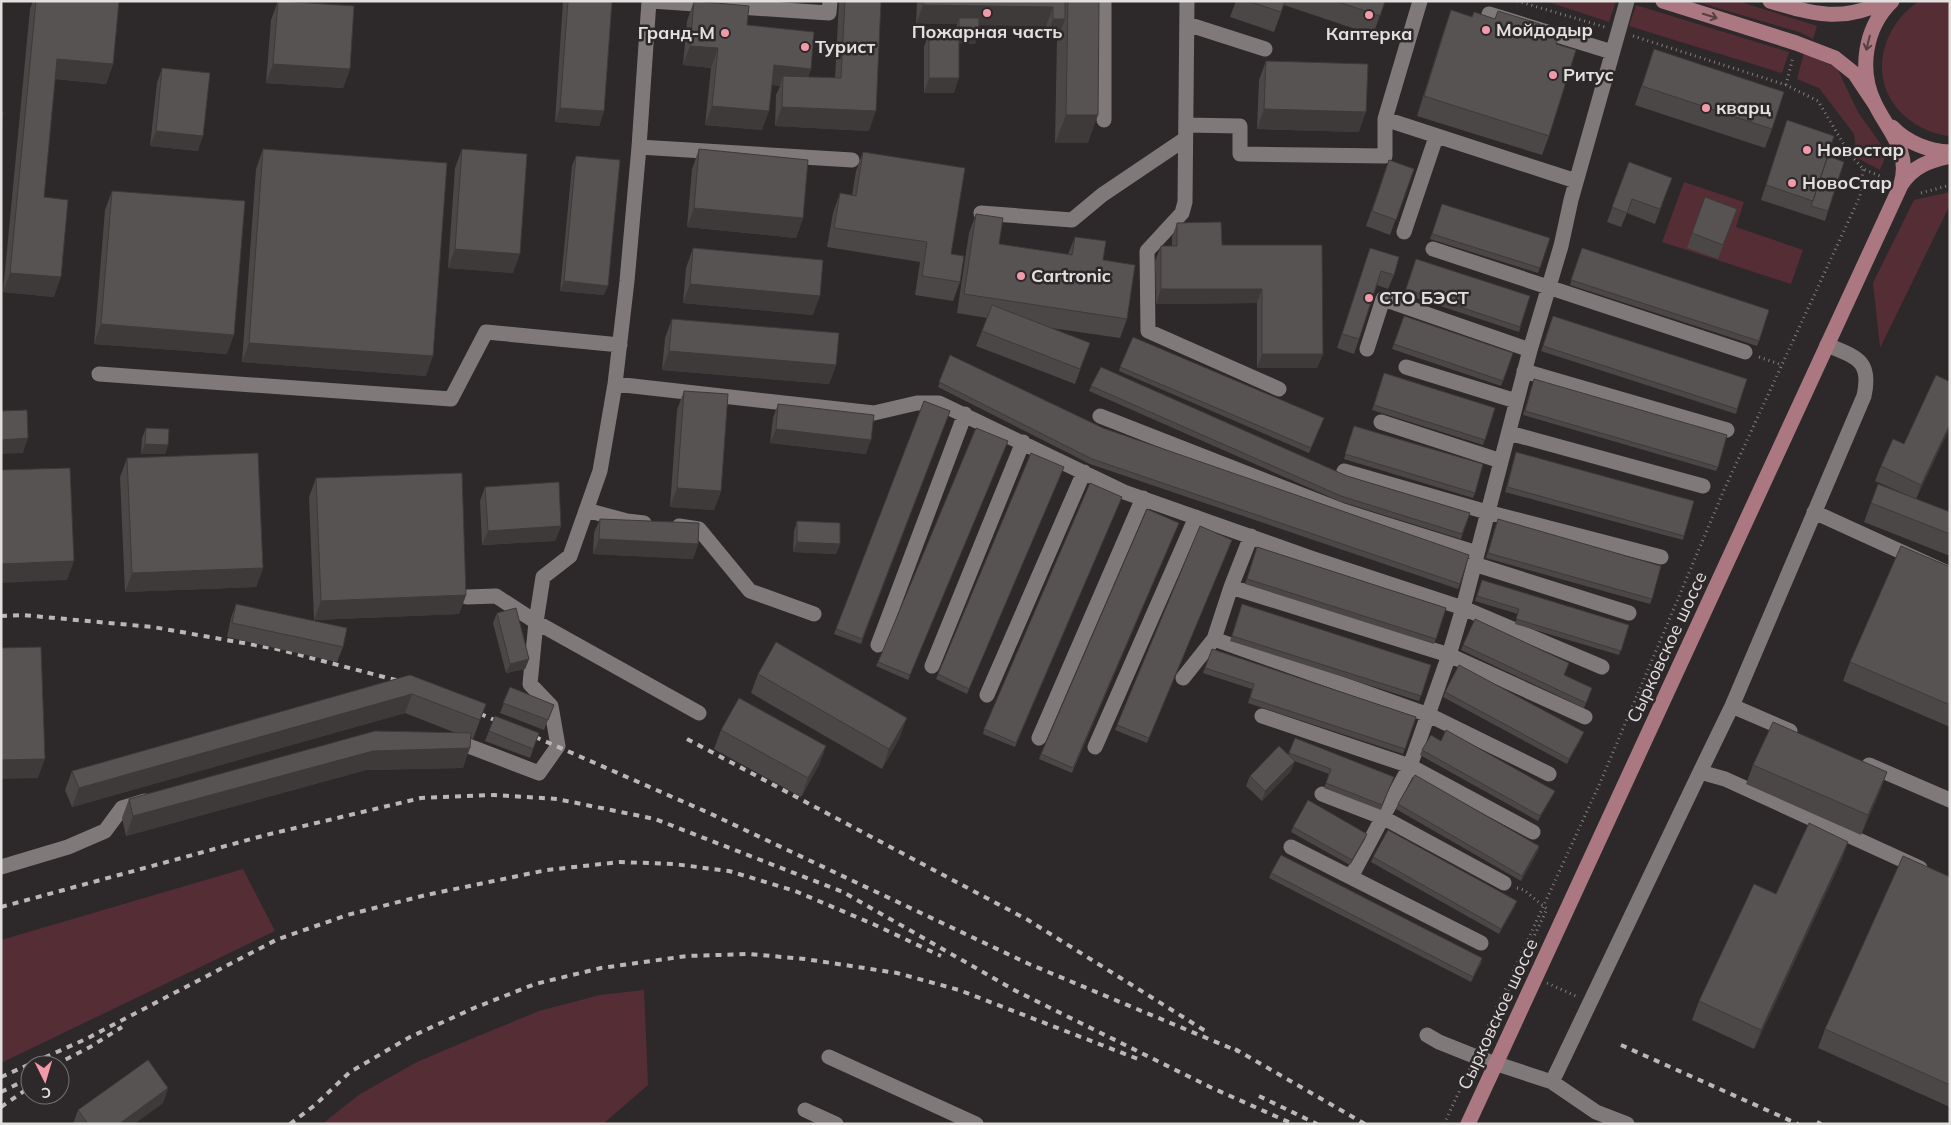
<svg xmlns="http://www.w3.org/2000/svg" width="1951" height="1125" font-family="Mulish,sans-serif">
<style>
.green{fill:#552d34}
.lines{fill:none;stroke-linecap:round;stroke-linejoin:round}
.path{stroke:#837f7f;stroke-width:3;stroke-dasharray:1 4;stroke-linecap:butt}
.minor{stroke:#7f797a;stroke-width:15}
.major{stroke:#ab7881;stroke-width:15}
.rail{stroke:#bbb7b8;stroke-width:4;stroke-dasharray:6 6;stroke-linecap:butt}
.wall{fill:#4c4747}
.shaded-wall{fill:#3e3a3a}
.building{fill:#585353;stroke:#3e3a3a}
.oneway{stroke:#534043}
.poi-dot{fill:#f39aa9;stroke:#2d2829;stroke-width:2}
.labels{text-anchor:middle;stroke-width:5;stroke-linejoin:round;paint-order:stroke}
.poi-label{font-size:18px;font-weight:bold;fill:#e2dfdf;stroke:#2d2829;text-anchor:start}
.street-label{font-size:18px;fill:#e2dfdf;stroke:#2d2829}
</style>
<rect width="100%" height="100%" fill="#2d2829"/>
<path class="green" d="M1545,1H1616L1609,22Z
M1694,1H1738L1817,26L1813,39L1799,32Z
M1919,1H1950V136C1936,135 1922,129 1911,121C1866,89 1877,29 1919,1Z
M1636,5L1789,52L1782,73L1629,26Z
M1804,53L1837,68L1858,112L1887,153L1880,170L1857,158L1854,134L1819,88L1797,79Z
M1684,182L1744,202L1736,227L1803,250L1791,284L1662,242Z
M1950,192V205L1880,348L1873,283L1914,200Z
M243,869L275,931L1,1063V940Z
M644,990L648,1085L603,1124H322L360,1094L417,1062L478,1036L539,1011L600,995Z"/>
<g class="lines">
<path class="path" d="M1517,1L1605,27
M1633,36L1786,85L1818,101L1849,153L1863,169L1880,176
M1786,85L1793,57
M1921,193L1950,185
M1759,357L1782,365
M1517,888L1524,890L1547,909L1518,970
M1547,983L1578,997
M1480,1044L1600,783L1724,490L1860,196L1863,169
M1484,1046L1518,970L1523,972
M1444,1124L1470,1068"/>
<path class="minor" d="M651,1L829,13L830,1
M1187,1L1185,202L1182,213L1147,251L1148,331L1279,389
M1420,1L1385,119L1576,181
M1489,14L1612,52
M1187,24L1265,49
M1104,120V1
M1186,125L1240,126V154L1385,156V119
M639,147L852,160
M981,213L1072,220L1102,195L1185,139
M1404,232L1436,137
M1433,249L1745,352
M1367,349L1383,299L1530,350
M1406,367L1516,401
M1524,371L1727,430
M99,374L451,399L486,332L620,345
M615,384L874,413L917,403H939L1124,492L1311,558L1463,608L1602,667
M1100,416L1343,511L1477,553
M1381,422L1501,461
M1509,433L1703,486
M1344,471L1487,512L1661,557
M586,510L627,521L644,523
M1814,512L1950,574
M679,526L699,529L750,591L814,614
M1474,564L1629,613
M1231,587L1449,655L1585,717
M467,597L496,596L536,622L699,713
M1214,639L1429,715L1549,774
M878,645L965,414
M932,666L1023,442
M1183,678L1214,639L1231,587L1251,536
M987,695L1084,472
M1732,706L1790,731
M1262,716L1410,766L1533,832
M1039,738L1143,498
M450,742L466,745L539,773L558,746L551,706L530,684L536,622L543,577L570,556L600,471L615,384L627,281L639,147L649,1
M1095,747L1196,517
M1869,765L1950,800
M1700,772L1732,706L1864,396C1872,360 1856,357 1827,345
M1322,794L1384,818L1504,883
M1291,847L1481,943
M1,867L68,847L105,831L122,808L145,801
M1351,877L1410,766L1449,655L1463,608L1530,350L1561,246L1571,200L1627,1
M1427,1035L1439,1042L1479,1058L1552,1082L1596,1112L1627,1124
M829,1057L976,1124
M1552,1082L1700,772L1725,779L1920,868
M805,1110L836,1124"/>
<path class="major" d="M1663,1L1796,43L1835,58L1855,74L1875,104
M1770,1C1813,14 1843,23 1885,1
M1892,1C1865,27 1858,70 1875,104C1888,131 1911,151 1901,184
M1892,127C1907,143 1929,151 1950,152
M1468,1124L1901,185C1913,166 1929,161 1950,156"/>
<path class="rail" d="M1,616L22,615L153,627L277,649L407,683
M469,709L506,725
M524,732L709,813L1029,964L1240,1052
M687,739L1028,920L1207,1032
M1,907L266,835L421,798L494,795L557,799L655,819L843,892L1016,991L1210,1087L1293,1124
M1621,1045L1798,1124
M1235,1049L1365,1124
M55,1065L90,1047L122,1027
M1,1077L86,1039L276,940L347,915L426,895L547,870L620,862L674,864L729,871L795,891L873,924L941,956
M1,1092L30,1078
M1259,1096L1317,1124
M1,1107L30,1087
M1817,1122L1821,1124
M290,1124L315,1105L350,1072L410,1037L474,1008L535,984L601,968L687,956L749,954L805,959L897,973L959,990L1138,1059"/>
</g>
<path class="wall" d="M33,1H119L113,64L106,84L55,79L44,197L54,297L3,292L30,9Z
M278,1L350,69L343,88L266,83L271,20Z
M563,1H612L604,111L599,126L555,122Z
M694,1L747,25L811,69L808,77L835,78L839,1H881L869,131L775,126L776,95L780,86L772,85L762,130L705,125L711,68L683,65L687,21Z
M917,1H1099L1088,143H1055L1057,38H1046V26L979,25V34L975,44L959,43L954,93H924V47L929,33H956L957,24H916Z
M1236,1H1385L1373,35L1284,5L1274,32L1230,17Z
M1451,10L1472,17L1537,32L1556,44L1549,136L1542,155L1417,116L1444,30Z
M1654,49L1772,129L1765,148L1635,105Z
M1266,61L1359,132L1257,129L1259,80Z
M162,68L198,151L150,146L157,83Z
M1787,120L1828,211L1825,221L1761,200Z
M263,149L426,376L242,362L256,169Z
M462,149L513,273L448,268L455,168Z
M699,149L803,218L796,238L687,227L692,169Z
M863,152L951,254L960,282L953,301L915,295L920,262L827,247L833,213L840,193L852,195L856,171Z
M576,156L604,295L560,291L572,166Z
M1389,160L1414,169L1390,235L1366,226Z
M1629,162L1672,178L1655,224L1627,213L1621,227L1607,222Z
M112,191L227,354L94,344L105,210Z
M1705,197L1737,209L1718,259L1687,248Z
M1442,204L1550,238L1538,273L1430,239Z
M976,214L999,244L1068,254L1075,237L1103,260L1127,319L1120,338L1051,328L1090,343L1075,384L976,346L987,318L957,313L969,233Z
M1177,223L1222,245L1323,354L1317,368H1257V303L1156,304L1155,261L1161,246H1172V237Z
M693,248L813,315L683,303L686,268Z
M1370,248L1394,275L1388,289L1377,285L1354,354L1337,348Z
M1582,248L1769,310L1757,346L1570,285Z
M1416,259L1530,296L1519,332L1404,294Z
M1404,316L1513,353L1501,386L1392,349Z
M1553,316L1747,379L1736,414L1541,351Z
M672,319L836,365L829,384L662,370L665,338Z
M950,355L1103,428L1460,584L1458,589L1090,464L938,387Z
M1120,367L1324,418L1309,453L1119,371Z
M1384,373L1495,408L1483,445L1372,410Z
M1533,383L1718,467L1716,471L1523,415Z
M1091,386L1347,476L1470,513L1461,539L1339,501L1089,391Z
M684,391L721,491L714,510L670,507L677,410Z
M924,401L950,411L861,644L834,634Z
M778,404L866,454L770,443L773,418Z
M1354,426L1475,493L1473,498L1344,459Z
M1950,427L1916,499L1950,512V556L1864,522L1871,503L1907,495L1875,481L1881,466L1904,444Z
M146,428L168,445L165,454H141L142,438Z
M1008,441L908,680L876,666L878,662Z
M1516,452L1684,536L1683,540L1505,492Z
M127,458L263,568L256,587L125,592L120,477Z
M1064,467L967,694L936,679L938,674Z
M316,478L466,595L459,614L314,620L309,497Z
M485,487L561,526L555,541L482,545L480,501Z
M1120,502L1015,747L983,734L984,729Z
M600,519L698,544L693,559L593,554L594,533Z
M797,521L840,544L836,554L793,552L794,531Z
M1179,523L1072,773L1039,759L1041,754Z
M1496,524L1652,599L1650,604L1486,558Z
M1200,526L1232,540L1147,743L1115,730Z
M1257,547L1446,608L1434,644L1245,584Z
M1950,567V727L1843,681L1850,662Z
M1482,580L1629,625L1619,655L1515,624L1518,614L1475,601Z
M236,604L343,647L337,662L227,637L231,618Z
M1242,604L1431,665L1419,701L1230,641Z
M497,613L529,659L525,669L506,673L493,623Z
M1463,645L1569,663L1564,675L1592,688L1584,708L1461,650Z
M1212,649L1416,717L1403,754L1248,703L1252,689L1203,673Z
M758,674L900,737L882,769L751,693Z
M410,675L486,704L473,739L470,738L463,768L366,770L126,836L122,818L129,799L456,733L405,713L72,807L65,790L72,771Z
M510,687L554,705L544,730L500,713Z
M1445,692L1582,737L1567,764L1443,697Z
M495,716L539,733L530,758L485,741Z
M721,730L826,746L819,765L801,797L714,749Z
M1295,738L1394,777L1381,810L1324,788L1329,774L1294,761L1291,771L1262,801L1246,786L1250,776L1288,755Z
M1422,750L1555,791L1553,795L1538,821L1420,755Z
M1753,765L1887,772L1880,791L1861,835L1746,784Z
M1398,804L1539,846L1538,851L1521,881L1396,809Z
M1293,827L1365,839L1350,865L1291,832Z
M1848,842L1841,861L1754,1049L1692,1020L1699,1001Z
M1373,857L1515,906L1499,934L1371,862Z
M1271,873L1482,958L1481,963L1471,982L1269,878Z
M1950,877V1107L1818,1048L1825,1029Z
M168,1088L163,1103L134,1124H73L78,1110Z"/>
<path class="shaded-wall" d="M923,5L1053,7L1046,26L959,25V18L957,24H916Z
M1053,19H1065L1058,38H1046Z
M959,34H979L975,44L955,43Z
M690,46L718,48L711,68L683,65Z
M57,59L113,64L106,84L50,78Z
M273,64L350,69L343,88L266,83Z
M774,65L811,69L804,88L783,76L780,86L767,84Z
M929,78H959L954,93H924Z
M712,106L769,111L762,130L705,125Z
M782,107L876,111L869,131L775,126Z
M560,108L604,111L599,126L555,122Z
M1264,109L1366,112L1359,132L1257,129Z
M1066,115H1098L1088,143H1055Z
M156,131L203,136L198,151L150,146Z
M694,208L803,218L796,238L687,227Z
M455,249L520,254L513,273L448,268Z
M10,273L61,277L54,297L3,292Z
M564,281L608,286L604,295L560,291Z
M690,284L820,296L813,315L683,303Z
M1161,289H1262L1257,303L1156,304Z
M101,324L234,335L227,354L94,344Z
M249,343L433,356L426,376L242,362Z
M669,351L836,365L829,384L662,370Z
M1262,354H1323L1317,368H1257Z
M1950,424V427L1916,499L1921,485Z
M776,429L871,440L866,454L770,443Z
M28,438L23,453L1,454V440Z
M145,444L168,445L165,454H141Z
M677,488L721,491L714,510L670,507Z
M561,526L555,541L482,545L488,531Z
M599,539L698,544L693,559L593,554Z
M797,542L840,544L836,554L793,552Z
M74,561L67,580L1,583V564Z
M263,568L256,587L125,592L132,573Z
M466,595L459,614L314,620L321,601Z
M529,659L525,669L506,673L510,664Z
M412,694L405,713L72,807L79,788Z
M907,718L900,737L882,769L889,749Z
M1584,732L1582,737L1567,764L1569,759Z
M826,746L819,765L801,797L808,778Z
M470,748L463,768L366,770L126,836L133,816L373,751Z
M45,759L38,778L1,779V760Z
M1295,761L1291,771L1262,801L1265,791Z
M1887,772L1880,791L1861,835L1868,815Z
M1555,791L1553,795L1538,821L1540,816Z
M1367,834L1365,839L1350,865L1352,860Z
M1848,842L1841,861L1754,1049L1761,1030Z
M1539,846L1538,851L1521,881L1522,876Z
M1517,901L1515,906L1499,934L1501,929Z
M168,1088L163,1103L134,1124H119Z"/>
<path class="building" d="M36,1H119L113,64L57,59L44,197L68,200L61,277L10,273Z
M278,1L354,6L350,69L273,64Z
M568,1H612L604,111L560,108Z
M694,1L749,6L747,25L814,32L811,69L774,65L769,111L712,106L718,48L690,46Z
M845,1H881L876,111L782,107L783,76L841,78Z
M923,1H1065V19H1053V7L923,5Z
M1068,1H1099L1098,115H1066Z
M1248,1H1285L1281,12Z
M1336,1H1385L1380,16Z
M1451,10L1472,17L1474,12L1495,19L1498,11L1540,24L1537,32L1558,39L1556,44L1576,50L1549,136L1424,96Z
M959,18H979V34H959Z
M929,33H959V78H929Z
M1654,49L1784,92L1772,129L1642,86Z
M1266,61L1368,64L1366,112L1264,109Z
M162,68L210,73L203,136L156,131Z
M1,112H3L1,136Z
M1787,120L1834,136L1813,201L1766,185Z
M263,149L447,163L433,356L249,343Z
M462,149L527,154L520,254L455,249Z
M699,149L808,160L803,218L694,208Z
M863,152L965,168L951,254L964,256L960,282L922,276L927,242L834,228L840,193L856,196Z
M576,156L620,160L608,286L564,281Z
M1828,156L1844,162L1828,211L1811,206Z
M1389,160L1414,169L1396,220L1372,211Z
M1629,162L1672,178L1660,209L1632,199L1627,213L1612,207Z
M112,191L245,201L234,335L101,324Z
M1705,197L1737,209L1723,245L1692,233Z
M1442,204L1550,238L1540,268L1432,234Z
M976,214L1003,218L999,244L1072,255L1075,237L1106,241L1103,260L1135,265L1127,319L964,294Z
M1221,222L1222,245H1322L1323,354H1262V289H1161V246H1177V223Z
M693,248L823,260L820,296L690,284Z
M1370,248L1399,257L1394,275L1381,271L1359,339L1342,334Z
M1582,248L1769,310L1759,341L1571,280Z
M1416,259L1530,296L1520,327L1406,289Z
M992,305L1090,343L1080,369L982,331Z
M1404,316L1513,353L1503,381L1394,344Z
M1553,316L1747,379L1737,409L1543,346Z
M672,319L839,333L836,365L669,351Z
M1133,337L1324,418L1311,448L1120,367Z
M950,355L1103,428L1469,555L1460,584L1092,459L939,382Z
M1101,367L1347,476L1470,513L1462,534L1341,496L1091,386Z
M1384,373L1495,408L1485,440L1374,405Z
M1936,375L1950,382V424L1921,485L1881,466L1893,439L1904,444Z
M1534,379L1727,435L1718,467L1525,411Z
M684,391L728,394L721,491L677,488Z
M924,401L950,411L862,639L836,629Z
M778,404L874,415L871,440L776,429Z
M27,410L28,438L1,440V411Z
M1354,426L1483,464L1475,493L1345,454Z
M146,428L169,429L168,445L145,444Z
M976,428L1008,441L910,675L878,662Z
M1516,452L1694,501L1684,536L1507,487Z
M258,453L263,568L132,573L127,458Z
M1031,453L1064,467L969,689L938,674Z
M70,468L74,561L1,564V470Z
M462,473L466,595L321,601L316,478Z
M559,482L561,526L488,531L485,487Z
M1090,483L1122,497L1016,743L984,729Z
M1878,484L1950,512V534L1871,503Z
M1147,509L1179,523L1073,768L1041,754Z
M600,519L699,523L698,544L599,539Z
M1498,519L1661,566L1652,599L1488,553Z
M797,521L840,523V544L797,542Z
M1200,526L1232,540L1149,738L1117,725Z
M1901,546L1950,567V705L1850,662Z
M1257,547L1446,608L1436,639L1247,579Z
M1482,580L1629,625L1621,651L1516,619L1519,609L1477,596Z
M236,604L347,628L343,647L232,623Z
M1242,604L1431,665L1421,696L1232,636Z
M516,608L529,659L510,664L497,613Z
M1475,619L1569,663L1564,675L1592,688L1586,703L1463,645Z
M776,642L907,718L889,749L758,674Z
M41,647L45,759L1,760V648Z
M1212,649L1416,717L1405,749L1250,698L1254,684L1205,668Z
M1459,665L1584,732L1569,759L1445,692Z
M410,675L486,704L480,720L412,694L79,788L72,771Z
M510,687L554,705L548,720L503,703Z
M739,698L826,746L808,778L721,730Z
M495,716L539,733L533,749L489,731Z
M1773,722L1887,772L1868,815L1753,765Z
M1446,730L1555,791L1540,816L1422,750L1431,735L1441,741Z
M375,731L471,733L470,748L373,751L133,816L129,799Z
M1295,738L1394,777L1382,805L1326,783L1331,769L1289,753Z
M1279,746L1295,761L1265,791L1250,776Z
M1415,775L1539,846L1522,876L1398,804Z
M1308,800L1367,834L1352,860L1293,827Z
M1809,823L1848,842L1761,1030L1699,1001L1754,884L1776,894Z
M1388,830L1517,901L1501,929L1373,857Z
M1281,855L1482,958L1473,977L1271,873Z
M1903,856L1950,877V1085L1825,1029Z
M148,1060L168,1088L119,1124H88L78,1110Z"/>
<defs><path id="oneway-shaft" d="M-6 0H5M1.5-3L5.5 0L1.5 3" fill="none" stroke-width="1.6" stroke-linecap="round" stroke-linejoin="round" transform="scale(1.25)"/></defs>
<g class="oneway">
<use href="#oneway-shaft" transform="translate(1710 16) rotate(17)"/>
<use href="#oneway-shaft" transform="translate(1868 43) rotate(104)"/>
</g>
<g class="poi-dot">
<circle cx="987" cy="13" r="5"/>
<circle cx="1369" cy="15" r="5"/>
<circle cx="1486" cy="30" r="5"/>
<circle cx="725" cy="33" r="5"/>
<circle cx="805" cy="47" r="5"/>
<circle cx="1553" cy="75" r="5"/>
<circle cx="1706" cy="108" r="5"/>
<circle cx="1807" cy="150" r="5"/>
<circle cx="1792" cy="183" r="5"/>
<circle cx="1021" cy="276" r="5"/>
<circle cx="1369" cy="298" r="5"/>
</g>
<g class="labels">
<g class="poi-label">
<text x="1496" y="36">Мойдодыр</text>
<text x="987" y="38" text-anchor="middle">Пожарная часть</text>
<text x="715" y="39" text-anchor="end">Гранд-М</text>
<text x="1369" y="40" text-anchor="middle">Каптерка</text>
<text x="815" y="53">Турист</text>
<text x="1563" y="81">Ритус</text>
<text x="1716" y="114">кварц</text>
<text x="1817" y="156">Новостар</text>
<text x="1802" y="189">НовоСтар</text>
<text x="1031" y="282">Cartronic</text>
<text x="1379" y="304">СТО БЭСТ</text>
</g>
<g class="street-label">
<text transform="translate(1667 647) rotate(-65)" y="6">Сырковское шоссе</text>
<text transform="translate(1498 1014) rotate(-65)" y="6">Сырковское шоссе</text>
</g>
</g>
<rect width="1951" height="1125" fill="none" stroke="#e2dfdf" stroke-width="5"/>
<g transform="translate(45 1080) rotate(175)"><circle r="24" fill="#2d2829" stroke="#757172"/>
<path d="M0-4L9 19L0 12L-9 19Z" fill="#f39aa9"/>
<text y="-8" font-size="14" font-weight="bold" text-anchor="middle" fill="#e2dfdf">С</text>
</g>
</svg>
